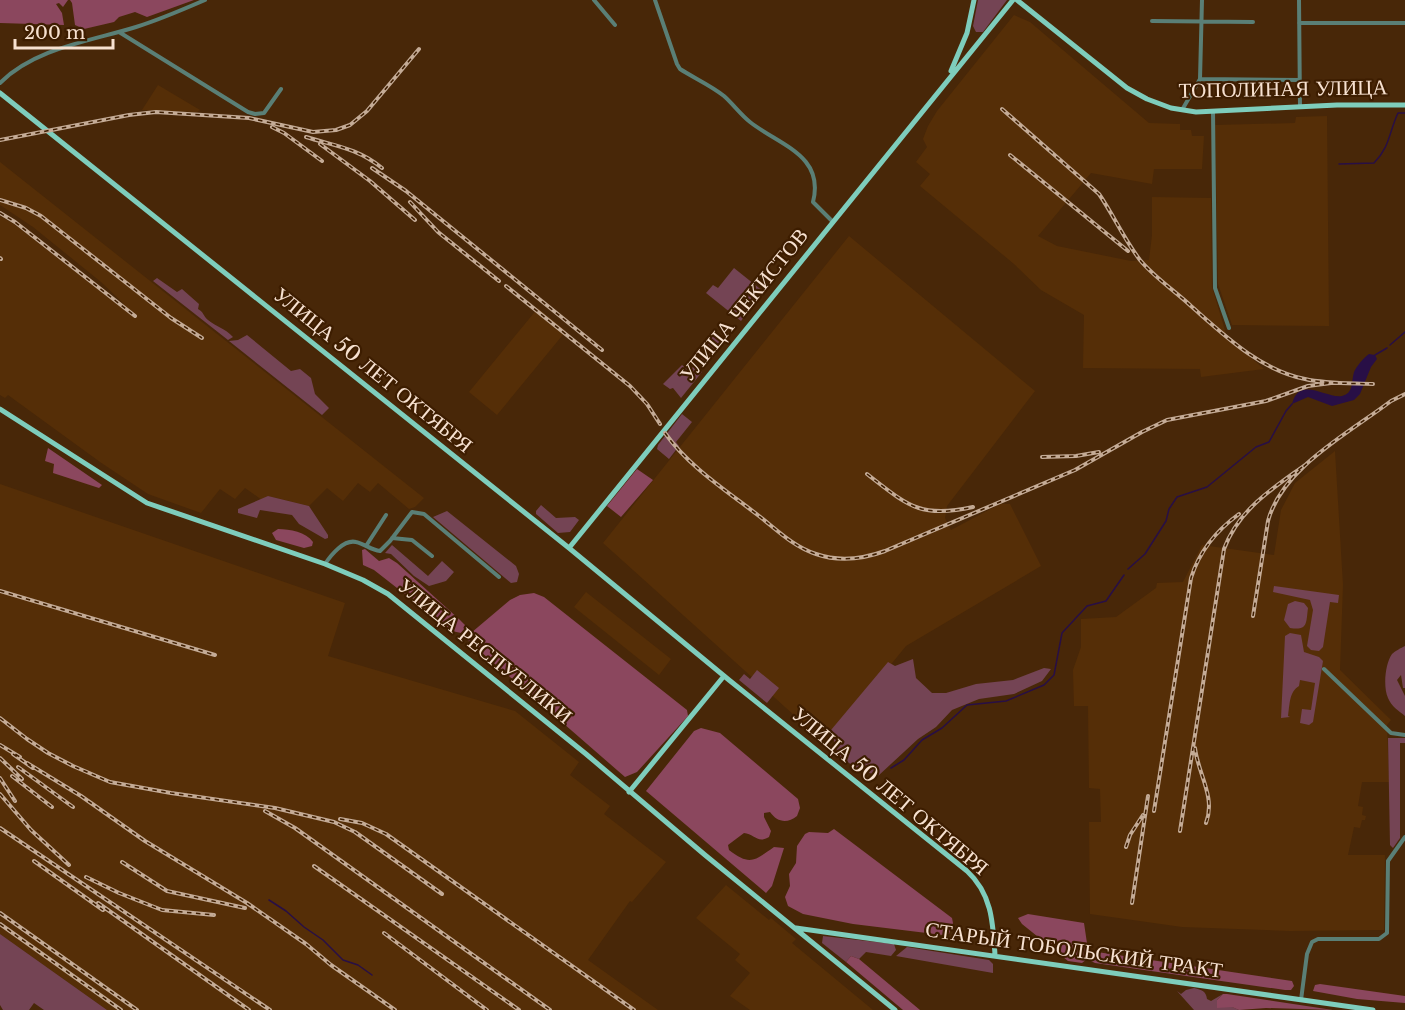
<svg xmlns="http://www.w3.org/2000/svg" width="1405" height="1010" font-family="'Libre Baskerville',serif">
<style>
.built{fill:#552e07}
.green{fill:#744454}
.forest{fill:#8b475e}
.water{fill:#280f46}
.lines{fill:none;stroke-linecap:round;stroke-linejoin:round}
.stream{stroke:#280f46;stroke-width:1.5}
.minor{stroke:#5a7f76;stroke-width:4}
.major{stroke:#7ecdbc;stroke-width:5}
.rail-casing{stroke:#c4ab96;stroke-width:4}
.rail{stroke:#3d1d00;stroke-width:1.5;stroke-dasharray:4.5;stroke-linecap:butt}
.labels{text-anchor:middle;stroke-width:4.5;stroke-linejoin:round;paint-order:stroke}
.street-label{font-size:21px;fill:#f7e1d0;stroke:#3d1d00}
</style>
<rect width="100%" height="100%" fill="#482708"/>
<path class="built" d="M1014,15L1030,22L1149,123L1180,124V130H1191L1192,136H1204L1202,169H1154L1152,184L1091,173L1038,236L1057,246L1131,261L1149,260L1152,235V197L1211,198L1212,287L1227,337L1264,369L1201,377L1200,369L1083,368L1084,315L1041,290L1014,264L920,186L930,174L916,162L927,147L923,139L928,126L937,111Z
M158,85L200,110L197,112L142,110Z
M1327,116L1329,326L1232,325L1218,284L1215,125L1295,123L1296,117Z
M0,162L424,498L415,507L409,509L378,483L370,492L358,483L343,501L327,488L309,506L268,496L262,500L245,488L235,499L220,489L201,513L148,494L100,462L8,395L5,398L0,395V216L14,224L121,307L124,304L101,282L33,227L0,205Z
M849,236L1035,391L947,506L945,518L951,530L1000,504H1010L1041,566L906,646L826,744L603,543Z
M538,308L566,331L497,415L469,392Z
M1335,451L1343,585L1340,670L1391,720L1387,725L1389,782H1362L1358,806L1363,807L1362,815L1366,816L1365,820H1362L1360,828L1354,827L1348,855H1385L1384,930L1290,931L1182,927L1090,914L1089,822H1101L1100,789L1089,788L1088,706H1074L1073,670L1081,647V619L1116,617L1156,588L1157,583L1183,582L1202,545L1274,555L1281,510L1295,483Z
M0,484L345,603L328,656L515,711L579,762L570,775L610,806L604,814L666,862L632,902L630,901L588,960L658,1010H107L0,934Z
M586,592L671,659L659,675L574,607Z
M726,885L769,920L771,918L796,939L792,943L873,1010H750L730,996L750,973L735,960L740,954L696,918Z"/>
<path class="green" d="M978,0H1007L983,32H976L973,26Z
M734,268L764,292L741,321L706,293L713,285L718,288Z
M157,278L177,292L182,289L199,304L198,309C204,312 203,316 208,320C216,327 225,328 233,337L228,340L153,281Z
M715,333L725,342L704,368L700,363C701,353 709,344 713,334Z
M247,335L291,371L300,369L311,378L315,394L329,408L322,415L229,341L238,340Z
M682,365L688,369L697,366L702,372L681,398L673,388L670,389L663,384Z
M682,414L692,422L676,442L679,446L669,459L657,449L658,445Z
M268,496L309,506L328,535V538L325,539L299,524L292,515L260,510L257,518L238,513V509Z
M541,505L556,518L575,517L579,520L570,532L558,533L536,514V511Z
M447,511L516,566L519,574L517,582L511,583L433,517Z
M392,545L428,576L442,561L454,572L446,581L429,586L414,576L391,554L385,553Z
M1274,586L1339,595L1338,603L1330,602L1323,647L1319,651L1311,650L1307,646L1313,610L1310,600L1273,592Z
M1295,601L1304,603L1308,608C1306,623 1308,631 1290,628L1284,620L1288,604Z
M1290,633L1301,635L1304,652L1319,657L1323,661L1313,722L1309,725L1300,723L1302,709L1311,710L1315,683L1300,680L1299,686C1289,692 1290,704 1288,716L1290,717L1281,718L1285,636Z
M1405,646V688H1403L1401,675L1397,680L1405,696V716C1399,711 1391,706 1388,698C1383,687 1385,664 1392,654C1395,651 1401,648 1405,646Z
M913,659L916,678L932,693H946L976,684L1013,680L1044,668L1051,669L1042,681L1014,694L979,699L952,710L936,727L918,739L878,776L856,768L838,755L831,730L888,662L895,666Z
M757,670L779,688L767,703L739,680L744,674L750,679Z
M1388,738H1405V743H1400V838L1393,848L1390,845Z
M0,934L107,1010H44L34,1003L29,1010H3L0,1005Z
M823,936L894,944L896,950L891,956L866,952L859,959L851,956L846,962L822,943Z
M907,947L989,960L993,964V973L896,956Z
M1194,988C1202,990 1206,991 1207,999L1211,1001L1223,994L1217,1000L1239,1010H1194L1177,991L1181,994L1186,990Z"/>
<path class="forest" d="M0,0H68L63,7L59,3L56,4L62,13L64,25L0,23Z
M70,0H194L147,17L135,12L119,17L114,22L84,29L75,25L72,3Z
M48,448L102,485L99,488L53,473L54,464L45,461Z
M637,469L653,480L621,517L607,506Z
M278,529C290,529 306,532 313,542L312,546L304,548L276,540L272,533Z
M365,549L379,561L389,558L397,563L460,620L465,625V629L461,633L452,631L374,570L363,565L362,550Z
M534,593L544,597L687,710L688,716L637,772L625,777L465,638L510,600L520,595Z
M701,728L720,733L798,799L800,808L797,816C787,824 777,822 770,812L764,813V817L771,831L769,837C758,844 754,834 744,833L728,845L729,850C750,866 754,861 774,847L784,848L772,886L766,893L646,791L694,731Z
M834,829L952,918L953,923L949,934L943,935L853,924L803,914L788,906L785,897L790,886L789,874L796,863L797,846L805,834L809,832L828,833Z
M1028,914L1084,923L1088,950L1087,959L1082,963L1068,961L1022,924L1018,918Z
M1097,952L1292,981L1294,986L1291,990H1285L1095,963L1091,961L1092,953Z
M851,956L859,959L920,1010H903L846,962Z
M1320,984L1405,996V1003L1357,999L1313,991L1315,985Z
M1223,994H1227L1333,1010L1266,1008L1239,1010L1232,1007L1217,1008V1000Z"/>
<path class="water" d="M1369,354L1375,355L1377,359L1371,367L1360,394L1354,400L1332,406L1308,397L1292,404C1299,375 1327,399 1342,396C1354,393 1351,382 1354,372C1356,367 1364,357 1369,354Z"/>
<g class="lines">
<path class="stream" d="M1339,164L1374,163C1390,147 1389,132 1398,113H1405
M1390,345L1405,332
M1375,355L1387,348
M1128,569L1145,554L1166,521L1169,509L1177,497L1207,487L1256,447L1269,442L1286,411L1292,404
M891,768L904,760L922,740L942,728L967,705L1006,701L1044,685L1054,675L1062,633L1087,606L1106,601L1124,575
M269,900L286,911L304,927L323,940L343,960L358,965L372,975"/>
<path class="minor" d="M594,0L615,25
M655,0L677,64L680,69C694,78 712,86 724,96C733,104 741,115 750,122C779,145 825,155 813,202L833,222
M1299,0L1300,107
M1152,21L1253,22
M1299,23H1405
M119,32L248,112L255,114L264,113L281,89
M1200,79L1300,80
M0,83C35,48 91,41 136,27C159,20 182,10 205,0
M1182,110L1200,79L1202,0
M1213,111L1215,288L1229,328
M392,538L412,540L432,556
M366,546L386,515
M325,564C331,555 344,539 356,542C365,544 371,550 380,551L390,541L412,512L424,514L499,577
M1324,669L1391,733L1405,735
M1301,1000L1307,954L1312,942L1318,939H1379L1387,933L1388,861L1405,837"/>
<path class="major" d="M1017,0L1127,88L1147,99L1171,108L1196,112L1337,105H1405
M951,71L967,33L974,0
M0,93L569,548L729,680L967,871C992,894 993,923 995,955
M0,409L147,503L325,564L363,580L388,594L586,754L705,855L895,1010
M569,548L1013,0
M629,792L724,676
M796,928L1373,1010"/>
<defs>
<path id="rail" d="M1002,109L1099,194C1114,216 1124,239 1140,260C1154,277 1175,291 1191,306C1224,335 1260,370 1305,379C1327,384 1350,383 1373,384
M272,127L284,133L322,161
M306,137C335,146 357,148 382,168
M0,140L129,115L156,112L249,118L313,132L336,130L350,125L367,111L419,49
M320,144L370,181L415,220
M1010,155L1128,251
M372,168L406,191L602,350
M0,200L26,208L41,216L171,318L202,338
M410,202L438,232L499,281
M0,213L15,222L135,316
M0,258L1,259
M506,286L630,386L647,404L660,424
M665,433C689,467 727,491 759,516C777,530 794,547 816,554C839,562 863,559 885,551L1075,470L1142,432L1167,420L1266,401L1308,386L1331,383
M1042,457L1076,456L1099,452
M867,474C907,505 920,519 973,507
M0,591L215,655
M1253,616L1268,521C1282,468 1349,433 1391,401L1405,394
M0,718L27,739L48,753L73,766L110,782L171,793L275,808L334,822L355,832L442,894
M0,745L20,757
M1195,748C1198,774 1216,797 1206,823
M13,754L33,768
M0,758L22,779
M27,763L81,796L145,841L247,903L306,944L331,965L395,1010
M18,767L73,807
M12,776L52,807
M0,778L15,801
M0,794L31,830L69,865
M265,811L295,828L550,1010
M1154,811L1191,578C1199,552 1217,530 1239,514
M340,819L362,823L386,834L634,1010
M0,828L270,1010
M1180,831L1224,549C1239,509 1272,489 1305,465
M1126,847L1130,835L1143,815
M34,861L103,910
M122,862L167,891L245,908
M314,866L519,1010
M86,877L119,893L162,910L214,915
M98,903L249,1010
M1132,903L1148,796
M0,913L137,1010
M0,924L121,1010
M384,933L487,1010"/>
</defs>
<use href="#rail" class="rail-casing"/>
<use href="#rail" class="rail"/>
</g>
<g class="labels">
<g class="street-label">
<text transform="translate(1283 89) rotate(-1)" y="7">ТОПОЛИНАЯ УЛИЦА</text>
<text transform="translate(744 305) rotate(-51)" y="7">УЛИЦА ЧЕКИСТОВ</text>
<text transform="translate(373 370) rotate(39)" y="7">УЛИЦА 50 ЛЕТ ОКТЯБРЯ</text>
<text transform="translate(485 651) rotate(39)" y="7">УЛИЦА РЕСПУБЛИКИ</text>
<text transform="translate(890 791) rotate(40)" y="7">УЛИЦА 50 ЛЕТ ОКТЯБРЯ</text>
<text transform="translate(1074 950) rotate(8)" y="7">СТАРЫЙ ТОБОЛЬСКИЙ ТРАКТ</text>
</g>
</g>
<path d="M15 39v9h98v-9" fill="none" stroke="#f7e1d0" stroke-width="3"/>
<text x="24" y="39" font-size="18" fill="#f7e1d0" stroke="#3d1d00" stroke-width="4.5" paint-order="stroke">200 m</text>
</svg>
